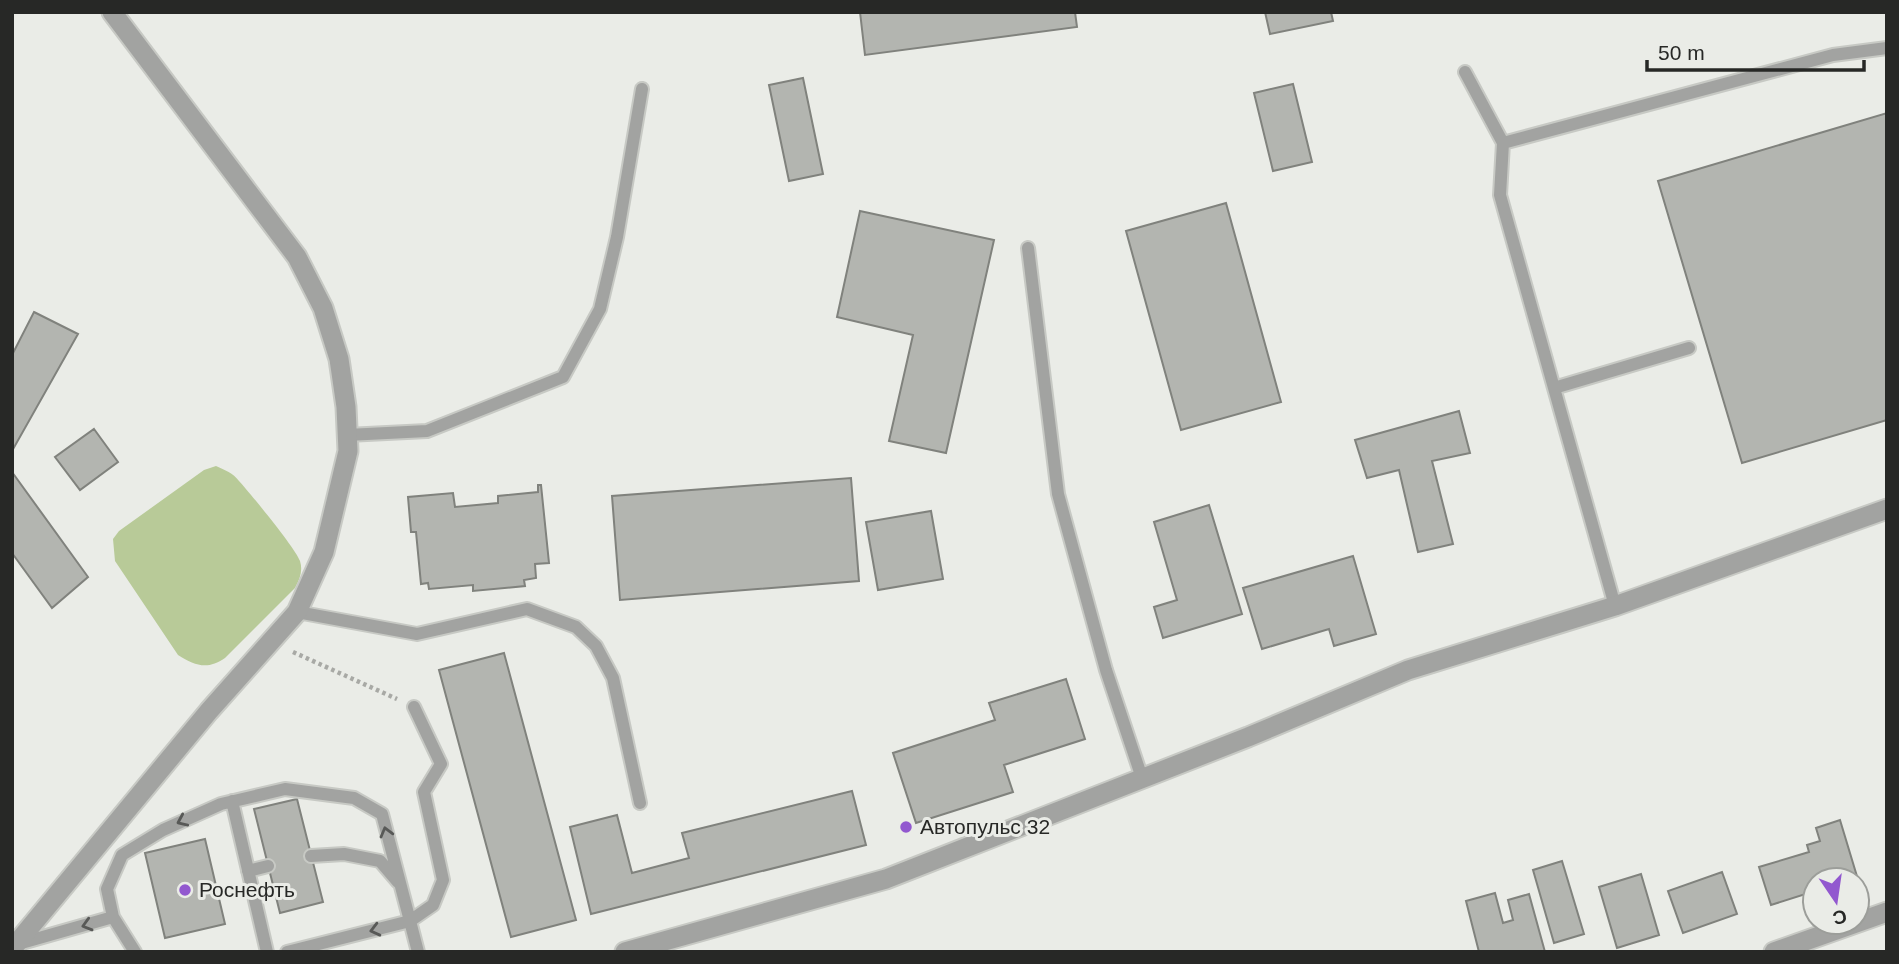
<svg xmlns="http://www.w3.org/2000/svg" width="1899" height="964" font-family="Arial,sans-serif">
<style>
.green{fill:#b8ca98}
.building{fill:#b3b5b0;stroke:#80827d;stroke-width:2}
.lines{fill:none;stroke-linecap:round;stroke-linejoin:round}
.service-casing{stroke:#c7c9c4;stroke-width:16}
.minor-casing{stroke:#c7c9c4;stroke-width:23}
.path{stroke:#a8a9a5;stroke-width:4.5;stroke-dasharray:3.5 3.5;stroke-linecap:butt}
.service{stroke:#a2a3a1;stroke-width:12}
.minor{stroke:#a2a3a1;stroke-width:19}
.oneway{stroke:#585957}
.poi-dot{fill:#9258cf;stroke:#eaece7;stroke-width:2.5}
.labels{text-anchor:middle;stroke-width:6;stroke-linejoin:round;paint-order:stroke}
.poi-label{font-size:21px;fill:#272826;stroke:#eaece7;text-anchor:start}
</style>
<rect width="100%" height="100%" fill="#eaece7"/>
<path class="green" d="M216,466C225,470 233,473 239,481C250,493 296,549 300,561C303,571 300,579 295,588L225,658C208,670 195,666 178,655L115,561L113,539L119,531L204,470Z"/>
<path class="building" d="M860,12H1075L1077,27L865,55Z
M1265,12H1331L1333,21L1270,34Z
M803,78L823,174L789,181L769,85Z
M1293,84L1312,162L1273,171L1254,93Z
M1887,113V420L1742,463L1658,181Z
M1226,203L1281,402L1181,430L1126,231Z
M860,211L994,240L946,453L889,441L913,335L837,317Z
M34,312L78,334L12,451V355Z
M1459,411L1470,453L1432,461L1453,544L1418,552L1399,470L1367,478L1355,440Z
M94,429L118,462L80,490L55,457Z
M12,472L88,577L52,608L12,553Z
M851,478L859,581L620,600L612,496Z
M538,485H541L549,563L535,564L536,578L524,580L525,586L473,591V585L429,589L428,583L421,584L416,532H411L408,497L453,493L455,507L498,503V496L538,492Z
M1209,505L1242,614L1163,638L1154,607L1177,600L1154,522Z
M931,511L943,579L878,590L866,522Z
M1353,556L1376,634L1334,646L1329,629L1262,649L1243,588Z
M504,653L576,920L511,937L439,670Z
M1066,679L1085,739L1004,765L1013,792L916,823L893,753L995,720L989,703Z
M852,791L866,845L591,914L570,827L617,815L632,873L689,858L682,833Z
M297,799L323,902L280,913L254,809Z
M1840,820L1859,883L1857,884V880H1815V891L1771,905L1759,867L1809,852L1807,845L1820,841L1816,828Z
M205,839L225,924L165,938L145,853Z
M1562,861L1584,934L1554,943L1533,870Z
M1722,872L1737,914L1683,933L1668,891Z
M1641,874L1659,935L1617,948L1599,887Z
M1495,893L1503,923L1513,920L1508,900L1529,894L1545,952H1479L1466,901Z"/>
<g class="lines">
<defs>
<path id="service" d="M1465,72L1503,143L1500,195L1615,606
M1503,143L1833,55L1887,48
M1028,248L1058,494L1106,670L1142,778
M1554,388L1689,348
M347,435L427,431L563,377L600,309L617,237L642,89
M297,612L417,634L527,609L576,627L596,646L613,678L640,803
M232,801L267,952
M311,856L344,854L380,861L398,882
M248,871L268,866
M113,917L107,889L122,855L163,830L221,804L285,789L354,798L382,814L410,921L433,905L443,880L424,792L441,764L414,707
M18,944L113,917L135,952
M287,952L410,921L418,952"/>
<path id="minor" d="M12,949L209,711L297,612L324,552L348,451L346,407L339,359L323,308L297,257L112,12
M625,952L886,879L1248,737L1408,670L1615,606L1887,509
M1774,952L1887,912"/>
</defs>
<use href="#service" class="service-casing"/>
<use href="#minor" class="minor-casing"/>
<path class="path" d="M293,652L397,699"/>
<use href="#service" class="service"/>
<use href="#minor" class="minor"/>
</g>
<defs><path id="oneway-chevron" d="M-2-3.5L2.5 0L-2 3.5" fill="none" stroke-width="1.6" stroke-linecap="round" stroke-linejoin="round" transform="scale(1.75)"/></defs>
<g class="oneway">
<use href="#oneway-chevron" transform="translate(182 821) rotate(156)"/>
<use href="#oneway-chevron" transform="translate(386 832) rotate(-105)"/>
<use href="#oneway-chevron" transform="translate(87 925) rotate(164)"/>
<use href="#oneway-chevron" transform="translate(375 930) rotate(166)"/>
</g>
<g class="poi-dot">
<circle cx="906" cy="827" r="7"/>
<circle cx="185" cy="890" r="7"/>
</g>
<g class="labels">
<g class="poi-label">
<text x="920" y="834">Автопульс 32</text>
<text x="199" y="897">Роснефть</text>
</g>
</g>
<rect width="1899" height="964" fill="none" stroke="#272826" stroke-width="28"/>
<g transform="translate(1836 901) rotate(167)"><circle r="33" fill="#eaece7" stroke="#9c9e9a" stroke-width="2"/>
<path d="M0-5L12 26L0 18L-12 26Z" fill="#9258cf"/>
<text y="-10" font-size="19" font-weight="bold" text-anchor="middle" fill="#272826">С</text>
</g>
<path d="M1647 60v10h217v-10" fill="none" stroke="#272826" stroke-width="3.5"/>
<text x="1658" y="60" font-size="21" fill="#272826" stroke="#eaece7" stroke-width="5" paint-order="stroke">50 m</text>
</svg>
